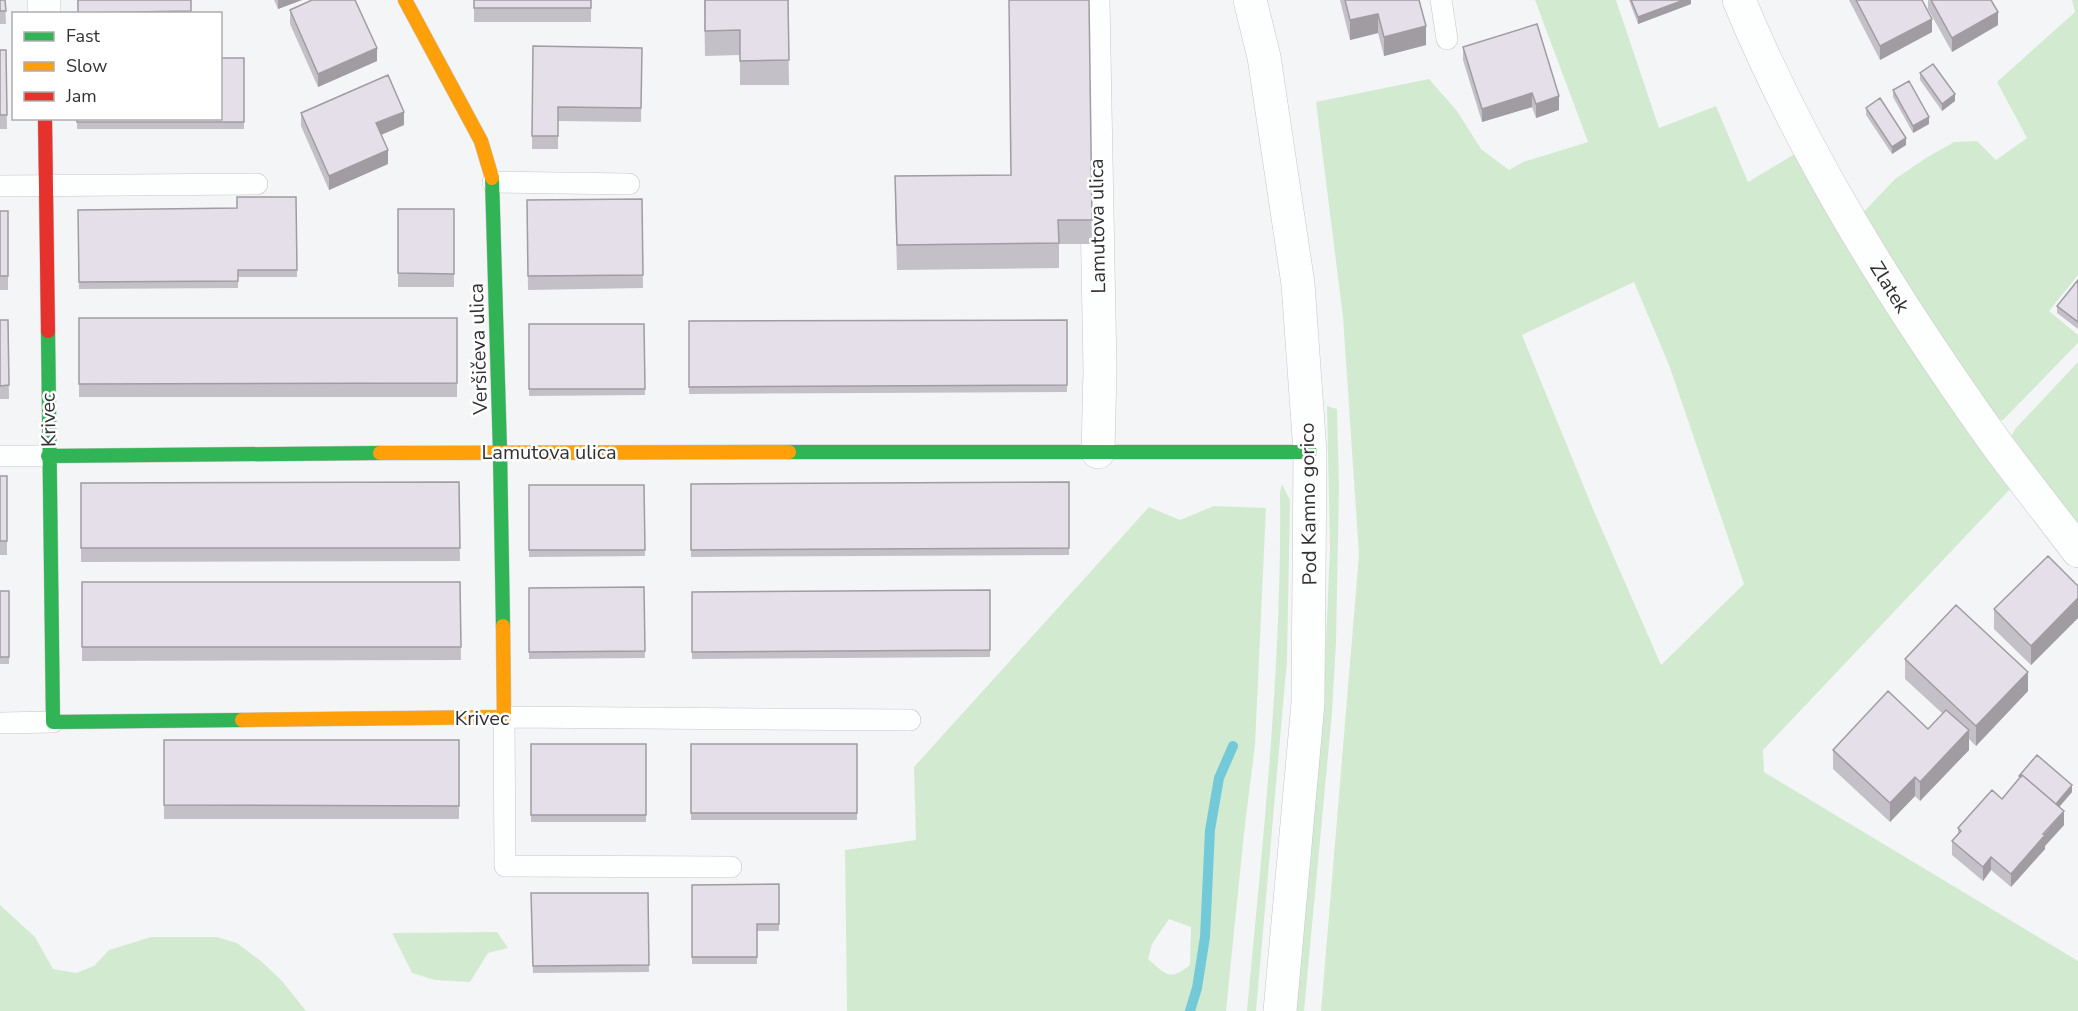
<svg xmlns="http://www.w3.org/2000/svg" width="2078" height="1011" font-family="'Nunito Sans',sans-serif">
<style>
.green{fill:#d2ebd0;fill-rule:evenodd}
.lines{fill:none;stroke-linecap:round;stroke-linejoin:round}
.stream{stroke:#73c9d8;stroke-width:10}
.lane-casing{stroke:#c6c6c8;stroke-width:22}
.street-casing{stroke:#c6c6c8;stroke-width:34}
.fast-casing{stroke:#c6c6c8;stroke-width:15}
.slow-casing{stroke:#c6c6c8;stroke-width:15}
.jam-casing{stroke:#c6c6c8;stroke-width:15}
.lane{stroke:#fdfefe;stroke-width:21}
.street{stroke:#fdfefe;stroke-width:33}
.fast{stroke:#30b455;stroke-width:14}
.slow{stroke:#ff9f0a;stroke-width:14}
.jam{stroke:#e5322d;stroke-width:14}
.wall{fill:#c4c0c8}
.shaded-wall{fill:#a09ca2}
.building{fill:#e4dfe8;stroke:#a09ca2;stroke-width:1.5}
.labels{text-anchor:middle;stroke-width:5;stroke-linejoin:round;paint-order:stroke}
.street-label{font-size:20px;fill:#313133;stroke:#fff}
</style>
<rect width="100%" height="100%" fill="#f4f5f7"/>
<path class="green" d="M1535,0H1616L1659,128L1716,106L1748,182L1798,152L2014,485L1763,750L1764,772L2078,961V1011H1321L1359,555L1343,317L1316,102L1429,79L1457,111L1481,149L1509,170L1523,162L1588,142ZM1634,282L1669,365L1744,584L1661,665L1593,509L1522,335Z
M2072,0H2078V275L2049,311L2078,335V343L2003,420L1991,419L1857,219L1895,179L1926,158L1954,142L1977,141L1996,160L2027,138L1997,82L2075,12Z
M2078,362V535L2009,440L2016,428Z
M1327,406L1337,409L1339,486L1336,642L1332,713L1304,1011H1295L1325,666L1330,548Z
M1282,484L1290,500L1287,660L1256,1011H1247C1263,838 1282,666 1280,492Z
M1214,506L1266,508L1255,745L1244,833L1226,1011H847L845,850L916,840L914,767L1149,507L1180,520ZM1169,919L1191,927L1190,965C1169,982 1166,974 1148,959L1152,944Z
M0,905L35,937L53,969L76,973L94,966L109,950L151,937H217L237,943L262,962L282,981L306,1011H0Z
M497,932L508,948L488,953L470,982L435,980L412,973L392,933Z"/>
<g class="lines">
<path class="stream" d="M1190,1011L1197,988L1205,937L1210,830L1219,778L1233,746"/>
<defs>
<path id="lane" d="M1441,0L1447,39
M493,182L629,184
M0,186L257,184
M0,456H48
M0,723L53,722
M731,867L505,866L504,717L910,720"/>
<path id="street" d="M44,0V14
M1093,0L1100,370L1098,452
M1250,0L1264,57L1298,284L1310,452L1308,703L1280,1011
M1739,0C1803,155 1893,298 1990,435C2018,474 2049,512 2078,551"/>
<path id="fast" d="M492,178L500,452L503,626
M48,331L53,722L242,720
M789,452H1310
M48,456L380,453"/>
<path id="slow" d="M405,0L481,141L492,178
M380,453L789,452
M242,720L504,717L503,626"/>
<path id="jam" d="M45,118L48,331"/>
</defs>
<use href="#lane" class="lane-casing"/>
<use href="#street" class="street-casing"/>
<use href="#fast" class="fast-casing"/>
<use href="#slow" class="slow-casing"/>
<use href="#jam" class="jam-casing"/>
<use href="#lane" class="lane"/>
<use href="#street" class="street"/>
<use href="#fast" class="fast"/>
<use href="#slow" class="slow"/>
<use href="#jam" class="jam"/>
</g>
<path class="wall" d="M0,0H5L6,24H0Z
M77,0H191V14H78Z
M274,0H302L278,9Z
M474,0H591V22H474Z
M704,0H788L789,85H740V55L705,56Z
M1089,0L1092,244H1059V268L897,270L895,201L1011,175Z
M1340,0H1419L1426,45L1384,56L1378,33L1350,40Z
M1629,0H1691V4L1638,24Z
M1849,0H1922L1932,32L1880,60Z
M1928,0H1991L1998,25L1952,52L1928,9Z
M290,10L377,61L318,87L290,24Z
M533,46L642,48L641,122L558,121V149H532Z
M1463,47L1559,110L1536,118L1532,107L1482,122L1463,60Z
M0,50H6L7,129H0Z
M244,58V129H77V118Z
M1920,73L1955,101L1942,111L1920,80Z
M1893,90L1929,124L1913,133L1893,97Z
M1866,108L1906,145L1892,154L1866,115Z
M301,113L404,125L381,135L388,164L329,190L301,126Z
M296,197L297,277H238V288L79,289L78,210L237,208Z
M642,199L643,288L528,290L527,200Z
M398,209H454V287H398Z
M0,211H8V290H0Z
M2078,280V329L2057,313V306Z
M79,318H457V397H79Z
M0,320H8L9,399H0Z
M1067,320V392L689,394V321Z
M529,324H644L645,395L529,396Z
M0,476H7V555H0Z
M459,482L460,561L81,562V483Z
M1069,482V555L691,557V484Z
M529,485H644L645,556L529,557Z
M82,582H460L461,660L82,661Z
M2078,586V618L2031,665L1994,629V609Z
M644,587L645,658L529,659V588Z
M990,590V657L692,659V592Z
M0,591H9V664H0Z
M1905,659L2028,691L1976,746L1969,739V750L1920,801L1915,796L1890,822L1833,769V750L1928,729L1943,714L1905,679Z
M164,740H459V819H164Z
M531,744H646V822H531Z
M691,744H857V820H691Z
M2019,776L2072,792L2059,807L2064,825L2045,846V849L2011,887L1991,870L1983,881L1952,855V841L1958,834V828L2002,799L2019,778Z
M779,884V931H757V964H692V885Z
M531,893H648L649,972L533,973Z"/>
<path class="shaded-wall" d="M278,0H302L278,9Z
M1684,0H1691V4L1638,24V17Z
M1998,12V25L1952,52V38Z
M1378,14V33L1350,40V20Z
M1932,19V32L1880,60V46Z
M1426,26V45L1384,56V37Z
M377,48V61L318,87V74Z
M1532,93V107L1482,122V109Z
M1955,94V101L1942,111V104Z
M1559,96V110L1536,118V104Z
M404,112V125L376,137V123Z
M1929,117V124L1913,133V126Z
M1906,138V145L1892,154V147Z
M388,150V164L329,190V176Z
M2078,598V618L2031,665V646Z
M2028,672V691L1976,746V726Z
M1969,730V750L1920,801V782Z
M1915,777V796L1890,822V803Z
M2072,785V792L2054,813V806Z
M2064,811V825L2045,846V849L2011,887V874Z
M1991,857V870L1983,881V867Z"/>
<path class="building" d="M0,0H5L6,11H0Z
M78,0H191V11L78,13Z
M312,0H355L377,48L318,74L290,10Z
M474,0H591V8H474Z
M705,0H788L789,60L740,61V30L705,31Z
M1009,0H1089L1092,220H1058L1059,243L897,245L895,176L1011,175Z
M1345,0H1419L1426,26L1384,37L1378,14L1350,20Z
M1631,0H1684L1638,17Z
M1856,0H1922L1932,19L1880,46Z
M1931,0H1991L1998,12L1952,38Z
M1537,24L1559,96L1536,104L1532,93L1482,109L1463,47Z
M533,46L642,48L641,108L558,107V136H532Z
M0,50H6L7,115H0Z
M220,58H244V122H77V118H220Z
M1933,64L1955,94L1942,104L1920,73Z
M388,75L404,112L376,123L388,150L329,176L301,113Z
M1909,81L1929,117L1913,126L1893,90Z
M1880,98L1906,138L1892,147L1866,108Z
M237,197H296L297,270H238V281L79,282L78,210L237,208Z
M642,199L643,275L528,276L527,200Z
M398,209H454V274L398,273Z
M0,211H8V276H0Z
M2078,280V322L2057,306Z
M79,318H457V383L79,384Z
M0,320H8L9,385L0,386Z
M1067,320V385L689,387V321Z
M529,324H644L645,389H529Z
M0,476H7V541H0Z
M459,482L460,548H81V483Z
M1069,482V548L691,550V484Z
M529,485H644L645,550H529Z
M2048,556L2078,586V598L2031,646L1994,609Z
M82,582H460L461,647H82Z
M644,587L645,651L529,652V588Z
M990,590V650L692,652V592Z
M0,591H9V657H0Z
M1956,605L2028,672L1976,726L1905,659Z
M1888,691L1928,729L1946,710L1969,730L1920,782L1915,777L1890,803L1833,750Z
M164,740H459V806L164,805Z
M531,744H646V815H531Z
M691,744H857V813H691Z
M2037,755L2072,785L2056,804L2022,775L2021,777L2019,776Z
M2022,775L2064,811L2043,834L2045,835L2011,874L1991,857L1983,867L1952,841L1961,831L1958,828L1992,790L2002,799Z
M779,884V924H757V957H692V885Z
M531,893H648L649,965L533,966Z"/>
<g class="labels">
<g class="street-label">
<text transform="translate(1097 226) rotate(-91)" y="7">Lamutova ulica</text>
<text transform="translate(1890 287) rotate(58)" y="7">Zlatek</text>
<text transform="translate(478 349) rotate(-92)" y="7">Veršičeva ulica</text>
<text transform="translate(48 420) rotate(-91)" y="7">Krivec</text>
<text x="549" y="459">Lamutova ulica</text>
<text transform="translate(1308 504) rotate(-91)" y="7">Pod Kamno gorico</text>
<text x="482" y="725">Krivec</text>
</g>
</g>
<rect x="12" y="12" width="210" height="108" fill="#ffffff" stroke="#adadad" stroke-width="1.5"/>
<rect x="24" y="32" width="30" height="9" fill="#30b455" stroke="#adadad" stroke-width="1.5"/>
<text x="66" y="42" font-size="18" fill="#313133">Fast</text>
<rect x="24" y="62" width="30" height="9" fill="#ff9f0a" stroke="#adadad" stroke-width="1.5"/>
<text x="66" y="72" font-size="18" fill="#313133">Slow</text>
<rect x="24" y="92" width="30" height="9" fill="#e5322d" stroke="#adadad" stroke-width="1.5"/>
<text x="66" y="102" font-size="18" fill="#313133">Jam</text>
</svg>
